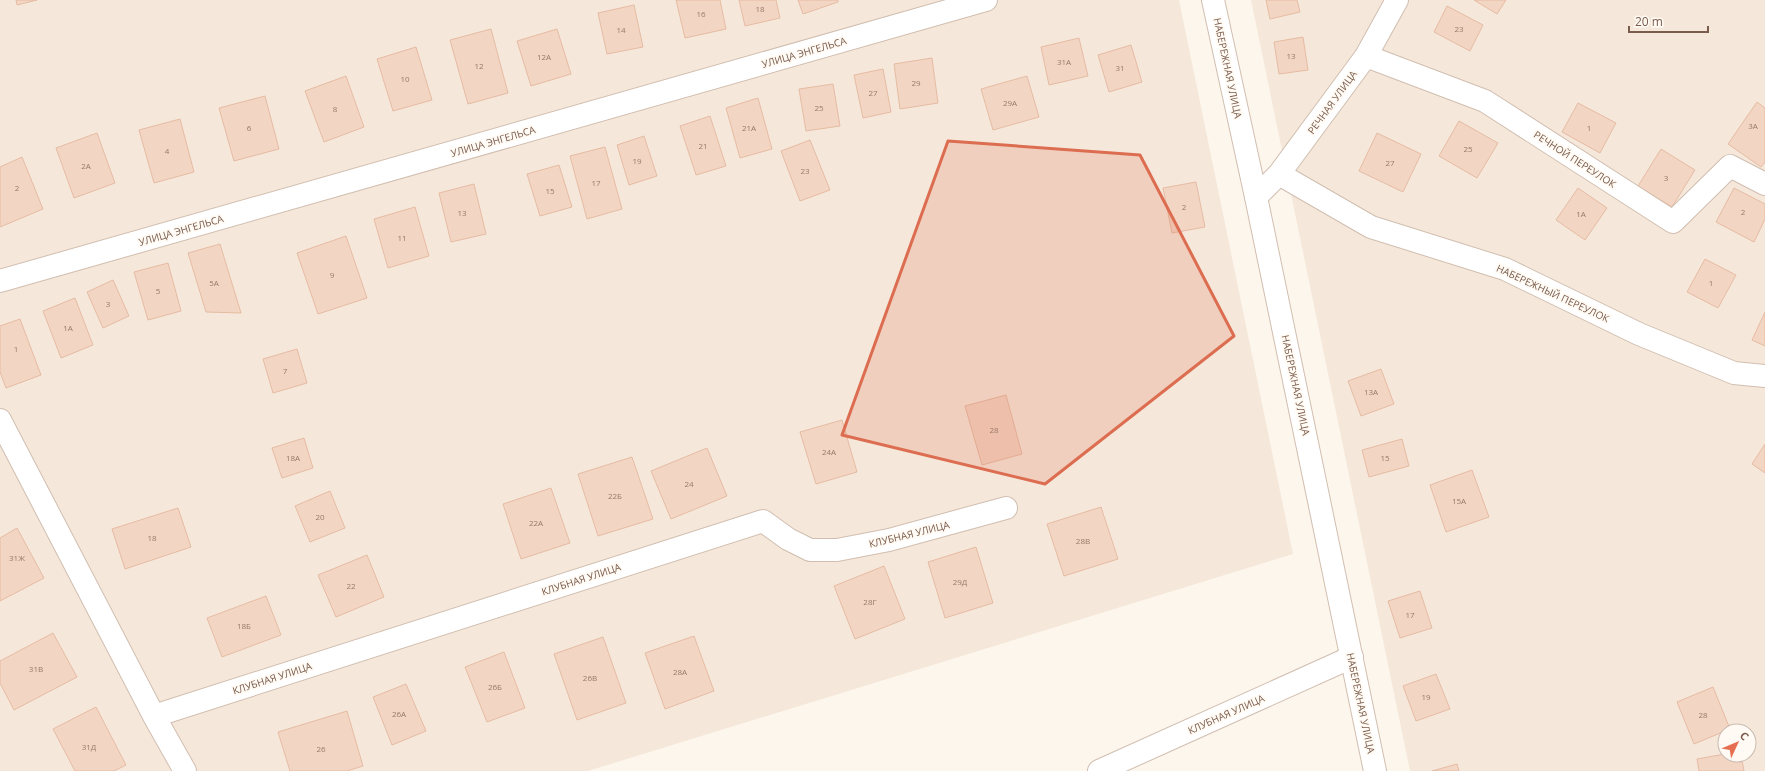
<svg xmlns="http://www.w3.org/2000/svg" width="1765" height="771" font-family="'Open Sans',sans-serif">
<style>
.residential{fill:#f5e8da;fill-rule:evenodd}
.building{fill:#f3d5c3;stroke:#e6bba3}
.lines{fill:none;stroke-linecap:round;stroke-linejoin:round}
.minor-casing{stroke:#d1beb0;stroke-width:24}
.tertiary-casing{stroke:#d1beb0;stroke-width:24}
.minor{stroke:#fff;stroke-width:22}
.tertiary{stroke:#fff;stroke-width:22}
.marked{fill:#dc6d51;fill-opacity:0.2;stroke:#dc6d51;stroke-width:3;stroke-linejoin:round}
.labels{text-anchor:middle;stroke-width:3.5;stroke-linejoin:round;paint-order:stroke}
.number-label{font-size:8px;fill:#987a6a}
.street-label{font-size:10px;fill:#7a5c4d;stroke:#fffaf3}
</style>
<rect width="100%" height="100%" fill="#fdf6ec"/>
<path class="residential" d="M0,0H1179L1293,554L588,771H0Z
M1251,0H1765V771H1410ZM1725,731H1749V755H1725Z"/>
<path class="building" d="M16,0H37L17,5Z
M676,0H720L726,29L685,38Z
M739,0H776L780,18L745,26Z
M798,0H838V2L803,14Z
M1266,0H1297L1300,12L1270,19Z
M1474,0H1506L1497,14Z
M634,5L643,47L607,54L598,13Z
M1447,6L1483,25L1470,51L1434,32Z
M491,29L508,93L468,104L450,40Z
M557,29L571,74L531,86L517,41Z
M1303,37L1308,70L1279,74L1274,42Z
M1079,38L1088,76L1049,85L1041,47Z
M1131,45L1142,82L1109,92L1098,55Z
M416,47L432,100L393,111L377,59Z
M932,58L938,103L900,109L894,64Z
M883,69L891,112L863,118L854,75Z
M346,76L364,127L324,142L305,91Z
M1027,76L1039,117L993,130L981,89Z
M833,84L840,126L806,131L799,89Z
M265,96L279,149L234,161L219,108Z
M758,98L772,149L740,158L726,108Z
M1757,102L1765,108V162L1761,167L1728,144Z
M1578,103L1616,123L1600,153L1562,132Z
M710,116L726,166L696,175L680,126Z
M180,119L194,172L154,183L139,130Z
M1459,121L1498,143L1477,178L1439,156Z
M97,133L115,183L74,198L56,148Z
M1377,133L1421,154L1403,192L1359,171Z
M644,136L657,176L629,185L617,145Z
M810,140L830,190L800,201L781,151Z
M605,147L622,209L587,219L570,156Z
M1661,149L1695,170L1672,207L1638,186Z
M22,157L43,209L0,227V167Z
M559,165L572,207L540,216L527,174Z
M1196,182L1205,227L1172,233L1163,188Z
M474,184L486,234L451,242L439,193Z
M1578,188L1607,208L1585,240L1556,220Z
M1734,188L1765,204V219L1754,242L1716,222Z
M415,207L429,256L388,268L374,219Z
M346,236L367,298L318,314L297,253Z
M220,244L241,313L206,312L188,253Z
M1705,259L1736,275L1718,308L1687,292Z
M168,263L181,311L148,320L134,272Z
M113,280L129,316L103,328L87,292Z
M75,298L93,345L61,358L43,311Z
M1765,312V346L1752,340Z
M20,319L41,375L6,388L0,372V326Z
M297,349L307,383L273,393L263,359Z
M1381,369L1394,404L1361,416L1348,381Z
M1006,395L1022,454L982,465L965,406Z
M842,420L857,472L816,484L800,432Z
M304,438L313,468L282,478L272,448Z
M1402,439L1409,466L1369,477L1362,450Z
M1765,444V473L1752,464Z
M707,448L727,496L671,519L651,471Z
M632,457L653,519L598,536L578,474Z
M1472,470L1489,517L1446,532L1430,485Z
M551,488L570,543L521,559L503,504Z
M330,491L345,528L310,542L295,506Z
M1101,507L1118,559L1064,576L1047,524Z
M178,508L191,547L125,569L112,529Z
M17,528L44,578L0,601V538Z
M976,547L993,603L945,618L928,562Z
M367,555L384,597L336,617L318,575Z
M884,566L905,619L855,639L834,586Z
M1420,591L1432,628L1400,638L1388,601Z
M266,596L281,635L222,657L207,618Z
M53,633L77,677L14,710L0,683V661Z
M694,636L714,691L665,709L645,653Z
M603,637L626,703L577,720L554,654Z
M504,652L525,708L487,722L465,667Z
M1436,674L1450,709L1416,721L1403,686Z
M406,684L426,731L392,745L373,697Z
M1713,687L1730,729L1694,744L1677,702Z
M96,707L126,765L114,771H75L53,729Z
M347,711L363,766L347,771H290L278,732Z
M1725,754L1741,755L1744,771H1699L1697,759Z
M1457,764L1459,771H1432Z"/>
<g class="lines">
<defs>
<path id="minor" d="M1366,56L1485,101L1673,222L1730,166L1765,184
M1279,174L1371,227L1505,269L1639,334L1734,373L1765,376
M1256,197L1279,174L1366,56L1397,0
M0,281L986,0
M0,420L154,716L185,771
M154,716L763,521L788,539L810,550H837L889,540L1006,508
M1099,771L1352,657"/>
<path id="tertiary" d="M1213,0L1256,197L1375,771"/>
</defs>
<use href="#minor" class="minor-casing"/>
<use href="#tertiary" class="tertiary-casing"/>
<use href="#minor" class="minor"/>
<use href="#tertiary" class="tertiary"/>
</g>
<path class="marked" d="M948,141L1140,155L1234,336L1045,484L842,435Z"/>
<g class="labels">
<g class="number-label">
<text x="760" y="12">18</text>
<text x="701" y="17">16</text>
<text x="1459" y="32">23</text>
<text x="621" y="33">14</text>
<text x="1291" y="59">13</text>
<text x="544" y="60">12А</text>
<text x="1064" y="65">31А</text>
<text x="479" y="69">12</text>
<text x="1120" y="71">31</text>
<text x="405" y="82">10</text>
<text x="916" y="86">29</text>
<text x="873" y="96">27</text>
<text x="1010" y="106">29А</text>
<text x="819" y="111">25</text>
<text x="335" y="112">8</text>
<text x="1753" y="129">3А</text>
<text x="249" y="131">6</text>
<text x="749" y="131">21А</text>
<text x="1589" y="131">1</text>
<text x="703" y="149">21</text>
<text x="1468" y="152">25</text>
<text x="167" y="154">4</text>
<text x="637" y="164">19</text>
<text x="1390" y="166">27</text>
<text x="86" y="169">2А</text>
<text x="805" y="174">23</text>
<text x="1666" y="181">3</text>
<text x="596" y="186">17</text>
<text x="17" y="191">2</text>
<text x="550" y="194">15</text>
<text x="1184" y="210">2</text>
<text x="1743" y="215">2</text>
<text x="462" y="216">13</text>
<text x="1581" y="217">1А</text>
<text x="402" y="241">11</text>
<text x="332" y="278">9</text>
<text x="214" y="286">5А</text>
<text x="1711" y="286">1</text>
<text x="158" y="294">5</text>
<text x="108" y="307">3</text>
<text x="68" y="331">1А</text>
<text x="16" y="352">1</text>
<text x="285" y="374">7</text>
<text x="1371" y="395">13А</text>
<text x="994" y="433">28</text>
<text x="829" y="455">24А</text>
<text x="293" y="461">18А</text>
<text x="1385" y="461">15</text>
<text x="689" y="487">24</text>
<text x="615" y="499">22Б</text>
<text x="1459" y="504">15А</text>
<text x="320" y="520">20</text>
<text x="536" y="526">22А</text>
<text x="152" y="541">18</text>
<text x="1083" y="544">28В</text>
<text x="17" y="561">31Ж</text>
<text x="960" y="585">29Д</text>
<text x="351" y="589">22</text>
<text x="870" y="605">28Г</text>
<text x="1410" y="618">17</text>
<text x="244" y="629">18Б</text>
<text x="36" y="672">31В</text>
<text x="680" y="675">28А</text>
<text x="590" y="681">26В</text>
<text x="495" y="690">26Б</text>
<text x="1426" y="700">19</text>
<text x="399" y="717">26А</text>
<text x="1703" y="718">28</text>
<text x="89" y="750">31Д</text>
<text x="321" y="752">26</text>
</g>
<g class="street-label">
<text transform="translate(804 52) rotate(-16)" y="4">УЛИЦА ЭНГЕЛЬСА</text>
<text transform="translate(1228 68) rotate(78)" y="4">НАБЕРЕЖНАЯ УЛИЦА</text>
<text transform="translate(1332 102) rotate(-54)" y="4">РЕЧНАЯ УЛИЦА</text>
<text transform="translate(493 141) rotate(-16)" y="4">УЛИЦА ЭНГЕЛЬСА</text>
<text transform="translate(1575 159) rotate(33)" y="4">РЕЧНОЙ ПЕРЕУЛОК</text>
<text transform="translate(181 230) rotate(-16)" y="4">УЛИЦА ЭНГЕЛЬСА</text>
<text transform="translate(1553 293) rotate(25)" y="4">НАБЕРЕЖНЫЙ ПЕРЕУЛОК</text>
<text transform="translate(1296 385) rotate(78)" y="4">НАБЕРЕЖНАЯ УЛИЦА</text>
<text transform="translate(909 534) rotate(-14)" y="4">КЛУБНАЯ УЛИЦА</text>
<text transform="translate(581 579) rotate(-18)" y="4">КЛУБНАЯ УЛИЦА</text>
<text transform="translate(272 678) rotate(-18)" y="4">КЛУБНАЯ УЛИЦА</text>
<text transform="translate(1361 703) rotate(78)" y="4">НАБЕРЕЖНАЯ УЛИЦА</text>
<text transform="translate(1226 714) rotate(-24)" y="4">КЛУБНАЯ УЛИЦА</text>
</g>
</g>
<g transform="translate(1737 743) rotate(46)"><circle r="19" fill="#fffaf3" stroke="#cabbb1"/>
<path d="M0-3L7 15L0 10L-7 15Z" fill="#e76f51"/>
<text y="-6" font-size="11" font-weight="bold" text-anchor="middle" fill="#7a5c4d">С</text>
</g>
<path d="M1629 26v6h79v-6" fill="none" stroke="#7a5c4d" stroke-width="2"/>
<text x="1635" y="26" font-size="12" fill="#7a5c4d" stroke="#fffaf3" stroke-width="3" paint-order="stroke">20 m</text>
</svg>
